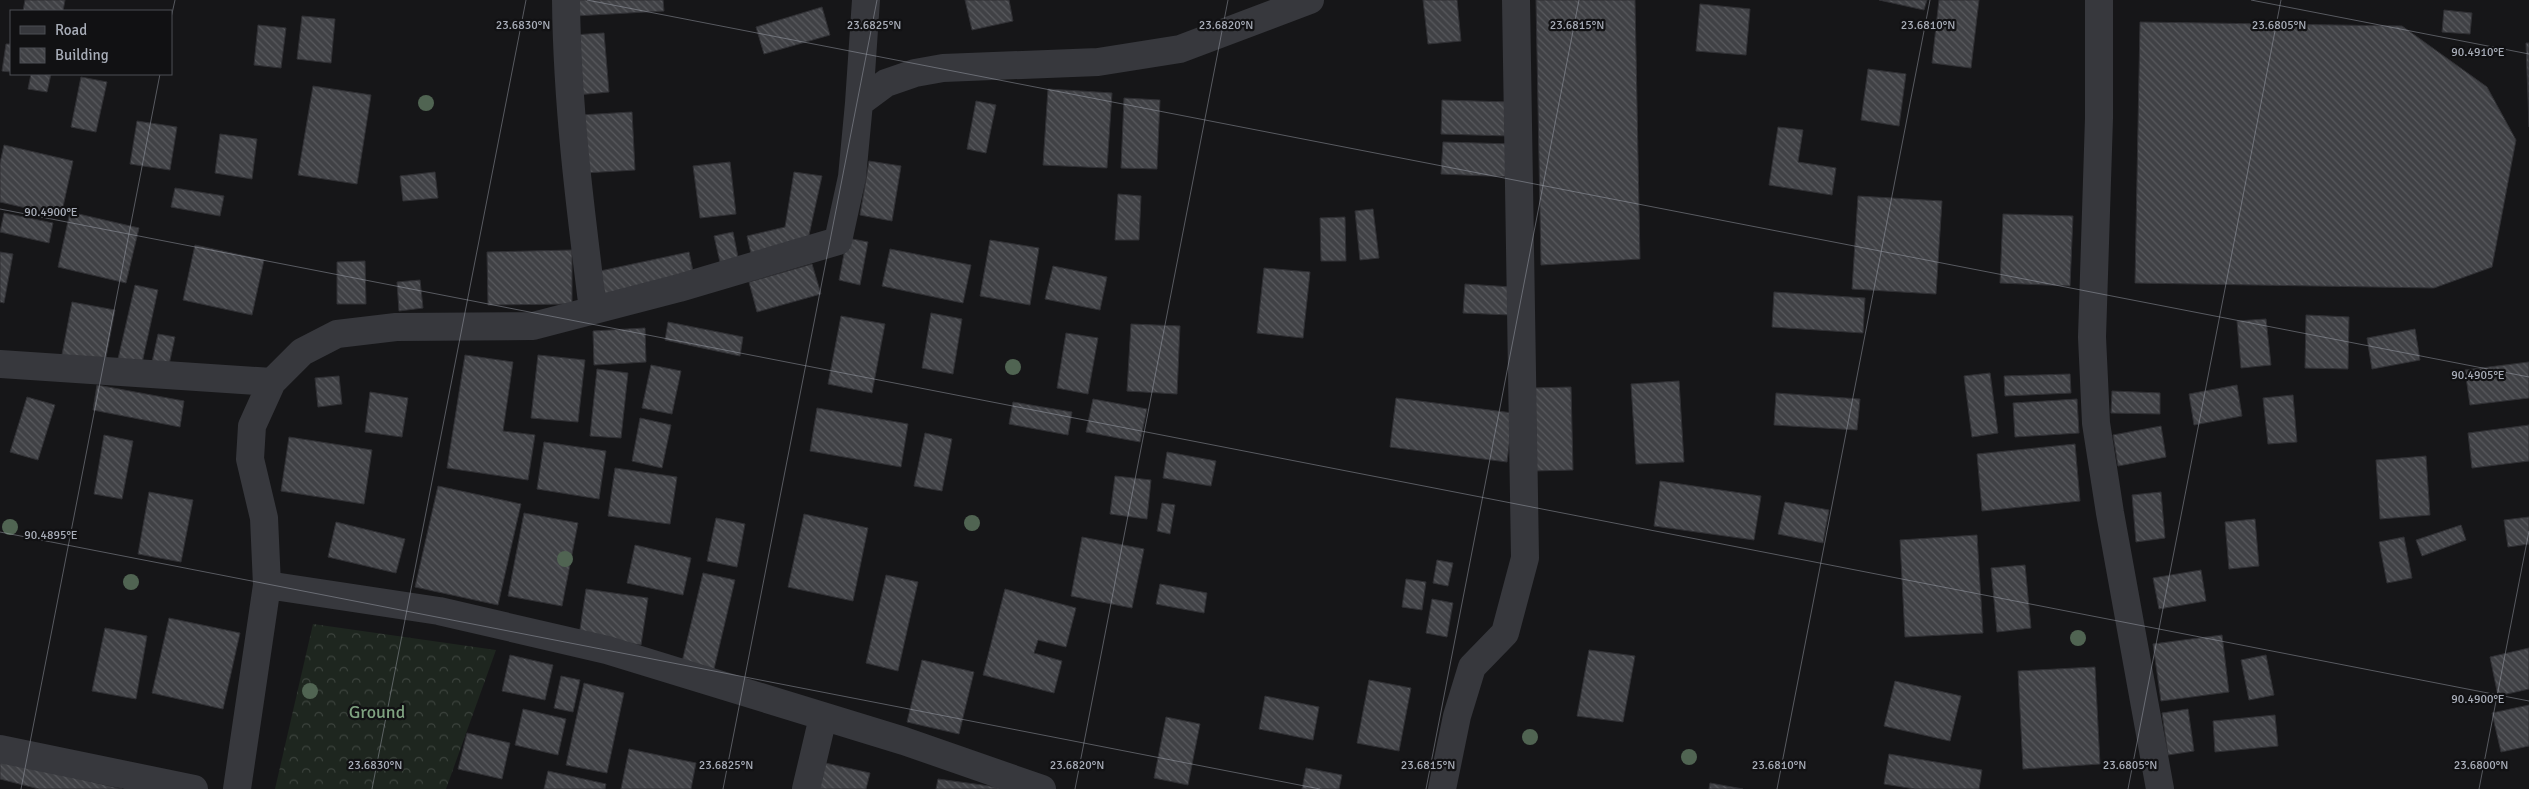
<svg xmlns="http://www.w3.org/2000/svg" width="2529" height="789" font-family="Signika,sans-serif">
<style>
.forest{fill:url(#forest-crowns)}
.building{fill:url(#building-back-hatch);stroke:#303034}
.lines{fill:none;stroke-linecap:round;stroke-linejoin:round}
.minor{stroke:#37383d;stroke-width:28}
.tree{fill:#506452}
.ticks{fill:none;stroke:#a8adb8;stroke-width:1;stroke-opacity:0.45}
.labels{text-anchor:middle;stroke-width:4.5;stroke-linejoin:round;paint-order:stroke}
.park-label{font-size:18px;fill:#7fa381;stroke:#111113}
.ticks-label{font-size:12px;text-anchor:middle;fill:#a8adb8;stroke:#111113;stroke-width:4.5;stroke-linejoin:round;paint-order:stroke}
</style>
<defs>
<pattern id="forest-crowns" width="20" height="18" patternUnits="userSpaceOnUse" patternTransform="scale(1.25)"><rect width="20" height="18" fill="#1e261f"/><path d="M2 6a3 3 0 1 1 6 0M12 15a3 3 0 1 1 6 0" fill="none" stroke="#3c433d"/></pattern>
<pattern id="building-back-hatch" width="6" height="6" patternUnits="userSpaceOnUse" patternTransform="scale(1.25)"><rect width="6" height="6" fill="#404145"/><path d="M-1 5l2 2M0 0l6 6M5-1l2 2" fill="none" stroke="#595a5e"/></pattern>
</defs>
<rect width="100%" height="100%" fill="#161618"/>
<path class="forest" d="M313,624L496,650L446,789H275Z"/>
<path class="building" d="M25,0H65L63,11H23Z
M573,0H663L664,11L574,16Z
M965,0H1009L1013,21L972,30Z
M1423,0H1457L1461,41L1428,44Z
M1536,0H1635L1640,259L1541,265Z
M1879,0H1927L1924,10Z
M1939,0H1979L1971,68L1932,63Z
M1700,4L1750,9L1746,55L1696,51Z
M822,7L830,35L764,54L756,27Z
M2444,10L2472,13L2470,34L2442,32Z
M302,16L335,19L331,63L297,59Z
M2140,22L2402,26L2487,87L2516,140L2492,267L2434,288L2135,283Z
M258,25L286,28L281,68L254,65Z
M604,33L609,92L576,95L572,35Z
M2526,43H2529V127Z
M6,44H11V72L2,71Z
M1868,69L1906,74L1899,126L1861,120Z
M31,74H51L47,92L28,89Z
M81,77L107,82L96,132L71,127Z
M313,86L371,95L357,184L298,175Z
M1048,89L1112,93L1107,168L1043,165Z
M1124,98L1160,100L1157,169L1121,168Z
M1442,100L1510,102L1509,136L1441,134Z
M976,101L996,105L986,153L967,149Z
M632,112L635,170L584,173L581,115Z
M137,121L177,127L170,170L130,164Z
M1778,127L1803,130L1798,162L1836,168L1832,195L1769,185Z
M220,134L257,139L252,179L215,173Z
M1443,142L1513,144L1512,177L1441,174Z
M4,145L73,161L61,216L0,202V163Z
M869,161L901,166L892,221L860,215Z
M730,162L736,214L700,218L693,166Z
M435,172L438,198L403,201L400,176Z
M794,172L822,176L807,244L752,258L747,236L785,227Z
M175,188L224,196L220,216L171,207Z
M1118,194L1141,196L1139,240H1115Z
M1858,196L1942,201L1936,294L1852,289Z
M1373,209L1379,258L1360,260L1355,211Z
M70,212L139,228L126,283L58,267Z
M4,213L53,223L49,243L0,232Z
M2003,214L2073,216L2070,286L2000,283Z
M1345,217L1346,261H1321L1320,218Z
M733,232L740,267L722,271L714,236Z
M847,238L868,242L860,285L839,280Z
M990,240L1039,248L1030,305L980,296Z
M195,245L264,260L252,315L183,300Z
M890,249L971,265L963,303L882,286Z
M572,250V304L488,305L487,252Z
M0,252L13,254L4,303L0,302Z
M689,252L694,276L605,295L600,271Z
M365,261L366,304H337V262Z
M812,264L821,294L757,312L749,282Z
M1053,266L1107,277L1100,310L1045,299Z
M1264,268L1310,272L1303,338L1257,333Z
M420,280L423,308L399,311L397,282Z
M1465,284L1512,287L1511,315L1463,313Z
M135,285L158,290L139,377L115,372Z
M1774,292L1865,298L1863,333L1772,327Z
M72,302L115,310L103,373L60,365Z
M931,313L962,319L953,374L922,368Z
M2306,315L2349,317L2348,369L2305,368Z
M841,316L885,324L872,393L828,384Z
M2266,319L2271,365L2241,368L2237,321Z
M668,322L743,337L740,356L665,340Z
M1131,324L1180,326L1177,394L1127,391Z
M645,328L646,362L594,365L593,331Z
M2415,329L2420,360L2372,369L2367,338Z
M1066,333L1098,338L1088,394L1057,388Z
M158,334L175,337L166,379L149,376Z
M465,355L513,362L503,431L535,435L528,480L447,468Z
M538,355L585,360L578,422L531,418Z
M2529,362V398L2470,405L2465,370Z
M651,365L681,371L672,414L642,408Z
M597,369L628,373L621,438L590,436Z
M1990,373L1998,433L1972,437L1964,376Z
M2070,374L2071,393L2005,396L2004,376Z
M339,376L342,404L318,407L315,378Z
M1679,381L1684,462L1636,464L1631,384Z
M97,385L184,401L180,427L93,410Z
M2237,385L2242,416L2194,425L2189,394Z
M1571,387L1573,470L1532,471L1531,388Z
M2112,391L2160,393V414L2111,413Z
M370,392L408,398L402,437L365,432Z
M1776,393L1860,399L1857,430L1774,425Z
M2293,395L2297,442L2268,444L2263,398Z
M27,397L55,405L38,460L10,452Z
M1396,398L1513,413L1507,462L1390,447Z
M1093,399L1147,409L1140,442L1086,432Z
M2077,399L2079,433L2015,437L2013,403Z
M1013,402L1072,412L1068,435L1009,424Z
M817,408L908,424L901,467L810,451Z
M640,418L671,425L662,468L632,461Z
M2529,425V461L2472,468L2468,433Z
M2161,426L2166,457L2118,466L2113,435Z
M925,433L952,439L942,491L914,486Z
M104,435L133,441L122,499L94,494Z
M289,437L372,450L364,504L281,491Z
M544,442L606,451L599,499L537,489Z
M2075,444L2080,501L1982,511L1977,454Z
M1167,452L1216,461L1211,486L1163,478Z
M2426,456L2430,515L2380,519L2376,460Z
M615,468L677,477L670,524L608,516Z
M1115,476L1151,480L1147,519L1110,514Z
M1660,481L1761,496L1754,540L1654,526Z
M438,486L521,504L498,605L415,587Z
M149,492L193,500L181,562L138,554Z
M2161,492L2165,538L2136,542L2132,495Z
M1785,502L1829,510L1823,543L1778,534Z
M1162,503L1175,505L1170,534L1157,531Z
M524,513L578,523L562,606L508,596Z
M804,514L868,528L853,601L788,587Z
M2529,517V544L2508,547L2504,520Z
M716,518L745,524L737,567L707,561Z
M2255,519L2259,566L2229,569L2225,522Z
M336,522L405,539L396,573L328,557Z
M2461,525L2466,540L2422,556L2416,540Z
M1977,535L1983,633L1905,637L1900,540Z
M1082,537L1144,549L1132,608L1071,596Z
M2404,537L2412,578L2387,583L2379,542Z
M635,545L691,558L683,595L627,583Z
M1437,560L1453,563L1448,586L1433,583Z
M2025,565L2031,628L1997,632L1991,568Z
M2201,570L2206,601L2159,609L2153,578Z
M703,573L735,580L714,669L682,662Z
M886,575L918,582L898,671L866,663Z
M1406,579L1426,582L1422,610L1402,607Z
M1160,584L1207,593L1204,613L1156,604Z
M586,589L648,598L641,645L579,636Z
M1005,589L1076,608L1066,647L1038,640L1034,653L1062,661L1054,693L983,675Z
M1432,599L1453,603L1447,637L1426,633Z
M169,618L240,633L223,709L152,693Z
M105,628L147,636L136,699L92,691Z
M2222,635L2229,692L2161,701L2153,644Z
M2529,648V689L2498,696L2490,657Z
M1589,650L1635,656L1623,722L1577,716Z
M510,655L553,665L545,700L502,691Z
M2266,655L2274,695L2249,700L2241,660Z
M922,660L974,672L959,734L907,722Z
M2095,667L2100,764L2023,769L2018,671Z
M561,676L580,680L573,712L554,708Z
M1369,680L1411,688L1399,751L1357,743Z
M1895,681L1961,696L1950,741L1884,726Z
M584,683L624,693L607,773L566,765Z
M1265,696L1319,707L1313,740L1259,729Z
M2529,705V746L2501,752L2492,713Z
M523,709L566,719L558,755L515,745Z
M2188,709L2194,751L2168,755L2162,713Z
M2275,715L2278,746L2215,752L2213,721Z
M1166,717L1200,724L1188,785L1154,778Z
M467,733L510,743L502,779L458,769Z
M629,749L696,763L691,789H621Z
M1889,754L1982,770L1979,789H1915L1884,784Z
M0,759L122,789H39L0,779Z
M821,762L870,773L866,789H814Z
M1306,768L1342,775L1339,789H1302Z
M548,771L606,784L605,789H544Z
M938,779L1004,788V789H936Z
M1710,783L1743,789H1709Z"/>
<g class="lines">
<path class="minor" d="M566,0C567,104 580,207 593,310
M2099,0V118L2092,337L2096,423L2110,513L2160,789
M859,103L866,0
M0,364L272,382
M267,585L439,611L607,650L904,741L1042,789
M0,749L194,789
M237,789L267,585L264,518L250,459L252,426L272,382L302,352L337,334L396,327L533,326L679,288L838,241L852,177L859,103L886,83L915,73L943,68L1098,62L1180,49L1310,0
M806,789L823,717
M1442,789L1457,716L1472,667L1505,633L1525,558L1516,0"/>
</g>
<g class="tree">
<circle cx="426" cy="103" r="8"/>
<circle cx="1013" cy="367" r="8"/>
<circle cx="972" cy="523" r="8"/>
<circle cx="10" cy="527" r="8"/>
<circle cx="565" cy="559" r="8"/>
<circle cx="131" cy="582" r="8"/>
<circle cx="2078" cy="638" r="8"/>
<circle cx="310" cy="691" r="8"/>
<circle cx="1530" cy="737" r="8"/>
<circle cx="1689" cy="757" r="8"/>
</g>
<path class="ticks" d="M587,0L2529,377M2251,0L2529,54M171,18L175,0M0,209L2529,701M0,532L1320,789M21,789L160,74M372,789L526,0M723,789L877,0M1075,789L1228,0M1426,789L1579,0M1777,789L1930,0M2128,789L2281,0M2479,789L2529,531"/>
<g class="labels">
<g class="park-label">
<text x="377" y="718">Ground</text>
</g>
</g>
<g class="ticks-label">
<text x="523" y="29">23.6830°N</text>
<text x="874" y="29">23.6825°N</text>
<text x="1226" y="29">23.6820°N</text>
<text x="1577" y="29">23.6815°N</text>
<text x="1928" y="29">23.6810°N</text>
<text x="2279" y="29">23.6805°N</text>
<text x="2478" y="56">90.4910°E</text>
<text x="51" y="216">90.4900°E</text>
<text x="2478" y="379">90.4905°E</text>
<text x="51" y="539">90.4895°E</text>
<text x="2478" y="703">90.4900°E</text>
<text x="375" y="769">23.6830°N</text>
<text x="726" y="769">23.6825°N</text>
<text x="1077" y="769">23.6820°N</text>
<text x="1428" y="769">23.6815°N</text>
<text x="1779" y="769">23.6810°N</text>
<text x="2130" y="769">23.6805°N</text>
<text x="2481" y="769">23.6800°N</text>
</g>
<rect x="10" y="10" width="162" height="65" fill="#111113" stroke="#4d4f55"/>
<rect x="20" y="26" width="25" height="8" fill="#37383d" stroke="#4d4f55"/>
<text x="55" y="35" font-size="15" fill="#a8adb8">Road</text>
<rect x="20" y="48" width="25" height="15" fill="url(#building-back-hatch)" stroke="#4d4f55"/>
<text x="55" y="60" font-size="15" fill="#a8adb8">Building</text>
</svg>
